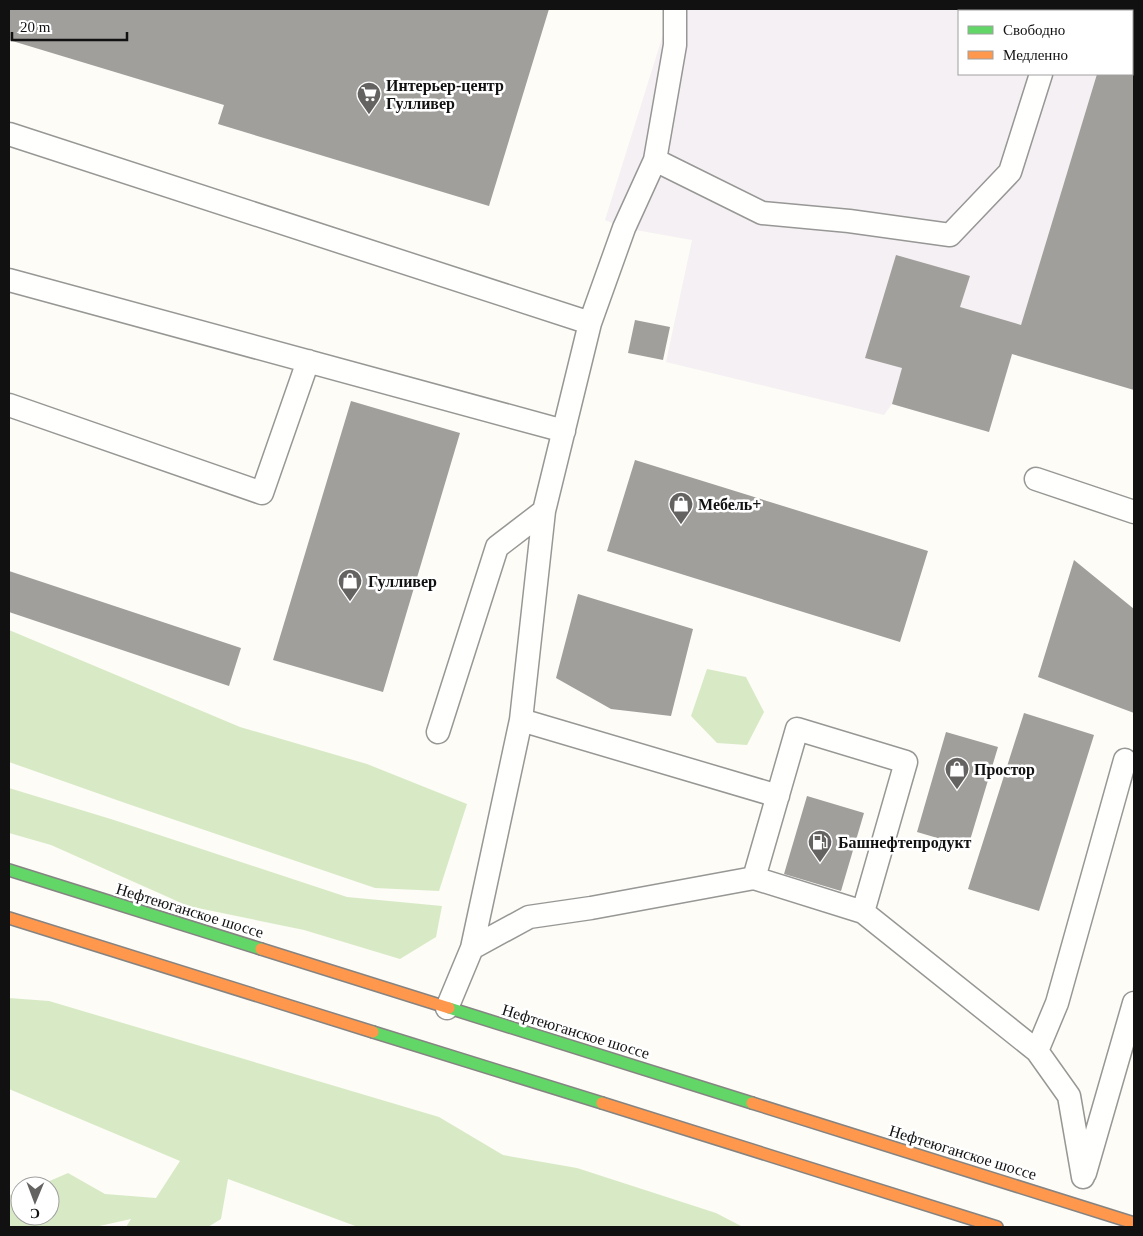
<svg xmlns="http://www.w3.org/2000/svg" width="1143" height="1236" font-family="'Times New Roman',serif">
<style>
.industrial{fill:#f5f0f3}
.forest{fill:#d8eac5}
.building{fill:#a19f9c}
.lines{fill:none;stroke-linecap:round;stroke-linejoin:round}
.lane-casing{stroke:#979795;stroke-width:25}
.fast-casing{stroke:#858482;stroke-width:14}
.slow-casing{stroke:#858482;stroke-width:14}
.lane{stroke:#fffffe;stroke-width:22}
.fast{stroke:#63d668;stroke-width:11}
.slow{stroke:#ff974d;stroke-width:11}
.labels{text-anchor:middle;stroke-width:5;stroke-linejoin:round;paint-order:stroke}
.poi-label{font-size:16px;font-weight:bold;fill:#111;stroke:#fff;text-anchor:start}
.street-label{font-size:16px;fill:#111;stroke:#fff}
</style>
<rect width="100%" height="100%" fill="#fdfcf7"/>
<path class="industrial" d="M671,9H1116V11H959V74H1097L989,432L892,404L884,415L666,362L692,240L624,228L605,220Z"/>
<path class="forest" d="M9,630L240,727L367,764L467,804L439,891L375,888L128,804L9,762Z
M707,669L746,677L764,712L747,745L717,743L691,716Z
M9,788L114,820L347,897L442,906L436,937L400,959L304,930L188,906L51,845L9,833Z
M9,998L49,1001L439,1117L503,1155L577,1168L716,1213L743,1227H358L228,1179L221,1219L208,1227H126L131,1219L95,1227H9V1195L20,1194V1216H50V1186H38L68,1173L105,1194L156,1198L180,1161L9,1089Z"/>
<path class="building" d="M9,9H549L489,206L218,124L224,105L9,40Z
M1116,9H1134V390L1012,354L989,432L892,404L902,368L865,358L896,255L970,276L960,307L1021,325L1097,74H1132V11H1116Z
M635,320L670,327L663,360L628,353Z
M351,401L460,433L383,692L273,660Z
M635,460L928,551L900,642L607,551Z
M1074,560L1134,609V713L1038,677Z
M9,571L241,648L229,686L9,612Z
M578,594L693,629L671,716L611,709L556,678Z
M1024,713L1094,735L1039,911L968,889Z
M946,732L998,747L968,847L917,832Z
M807,796L864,813L841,891L784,874Z"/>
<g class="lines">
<defs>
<path id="lane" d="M1060,11L1061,9
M9,134L590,323L624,228L655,160L675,45V9
M655,160L762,213L849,221L950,235L1010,172L1041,74
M9,280L564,431
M9,405L262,493L308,361
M1036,479L1134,512
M521,720L778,796
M438,732L497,547L544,511
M754,878L797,729L906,762L863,912
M472,948L521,720L544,511L590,323
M447,1008L472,948L529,917L591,908L754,878L863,912L1037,1051L1069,1096L1083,1177
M1037,1051L1057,1003L1125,760
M1085,1173L1134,1003"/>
<path id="fast" d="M9,870L261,949
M449,1008L752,1103
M373,1032L602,1103"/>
<path id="slow" d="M9,918L373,1032
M261,949L449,1008
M602,1103L997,1227
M752,1103L1134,1223"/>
</defs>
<use href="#lane" class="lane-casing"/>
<use href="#fast" class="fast-casing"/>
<use href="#slow" class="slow-casing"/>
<use href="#lane" class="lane"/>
<use href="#fast" class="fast"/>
<use href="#slow" class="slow"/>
</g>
<defs>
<symbol id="supermarket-pin" viewBox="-11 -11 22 30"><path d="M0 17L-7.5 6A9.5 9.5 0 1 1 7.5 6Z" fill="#646362" stroke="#fff"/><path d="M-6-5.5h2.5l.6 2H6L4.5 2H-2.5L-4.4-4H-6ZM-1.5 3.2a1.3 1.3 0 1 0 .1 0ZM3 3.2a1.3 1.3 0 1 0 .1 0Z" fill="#fff"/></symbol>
<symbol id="shop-pin" viewBox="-11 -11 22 30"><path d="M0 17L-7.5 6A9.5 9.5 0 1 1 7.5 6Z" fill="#646362" stroke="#fff"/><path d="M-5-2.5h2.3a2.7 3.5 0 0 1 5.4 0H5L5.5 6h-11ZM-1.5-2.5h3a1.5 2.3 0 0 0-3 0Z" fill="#fff"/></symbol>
<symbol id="fuel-pin" viewBox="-11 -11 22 30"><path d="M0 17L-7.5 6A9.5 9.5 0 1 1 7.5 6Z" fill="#646362" stroke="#fff"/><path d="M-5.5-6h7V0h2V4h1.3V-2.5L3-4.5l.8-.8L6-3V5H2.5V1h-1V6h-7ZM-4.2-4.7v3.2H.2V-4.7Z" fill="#fff"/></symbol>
</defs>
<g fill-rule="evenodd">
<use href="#supermarket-pin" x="355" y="80" width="28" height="38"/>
<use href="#shop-pin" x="667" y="490" width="28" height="38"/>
<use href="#shop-pin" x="336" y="567" width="28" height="38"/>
<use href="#shop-pin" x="943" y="755" width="28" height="38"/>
<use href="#fuel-pin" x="806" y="828" width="28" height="38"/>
</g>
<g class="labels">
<g class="poi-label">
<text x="386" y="91">Интерьер-центр<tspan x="386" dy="18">Гулливер</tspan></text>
<text x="698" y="510">Мебель+</text>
<text x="368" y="587">Гулливер</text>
<text x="974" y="775">Простор</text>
<text x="838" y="848">Башнефтепродукт</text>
</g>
<g class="street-label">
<text transform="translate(190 910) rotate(17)" y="6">Нефтеюганское шоссе</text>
<text transform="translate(576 1031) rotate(17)" y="6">Нефтеюганское шоссе</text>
<text transform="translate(963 1152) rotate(17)" y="6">Нефтеюганское шоссе</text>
</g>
</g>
<rect width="1143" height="1236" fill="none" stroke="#111111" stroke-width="20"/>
<rect x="958" y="10" width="175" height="65" fill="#ffffff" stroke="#a0a0a0"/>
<rect x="968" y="26" width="25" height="8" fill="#63d668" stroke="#a0a0a0"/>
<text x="1003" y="35" font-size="15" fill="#111111">Свободно</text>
<rect x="968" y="51" width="25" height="8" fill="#ff974d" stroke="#a0a0a0"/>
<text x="1003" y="60" font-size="15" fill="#111111">Медленно</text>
<g transform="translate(35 1201) rotate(181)"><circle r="24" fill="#ffffff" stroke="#a0a0a0"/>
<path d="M0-4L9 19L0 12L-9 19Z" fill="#646362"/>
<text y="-8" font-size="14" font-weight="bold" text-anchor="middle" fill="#111111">С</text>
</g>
<path d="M12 32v8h115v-8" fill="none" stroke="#111111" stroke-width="2.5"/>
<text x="20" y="32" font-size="15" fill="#111111" stroke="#ffffff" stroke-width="4" paint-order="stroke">20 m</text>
</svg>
